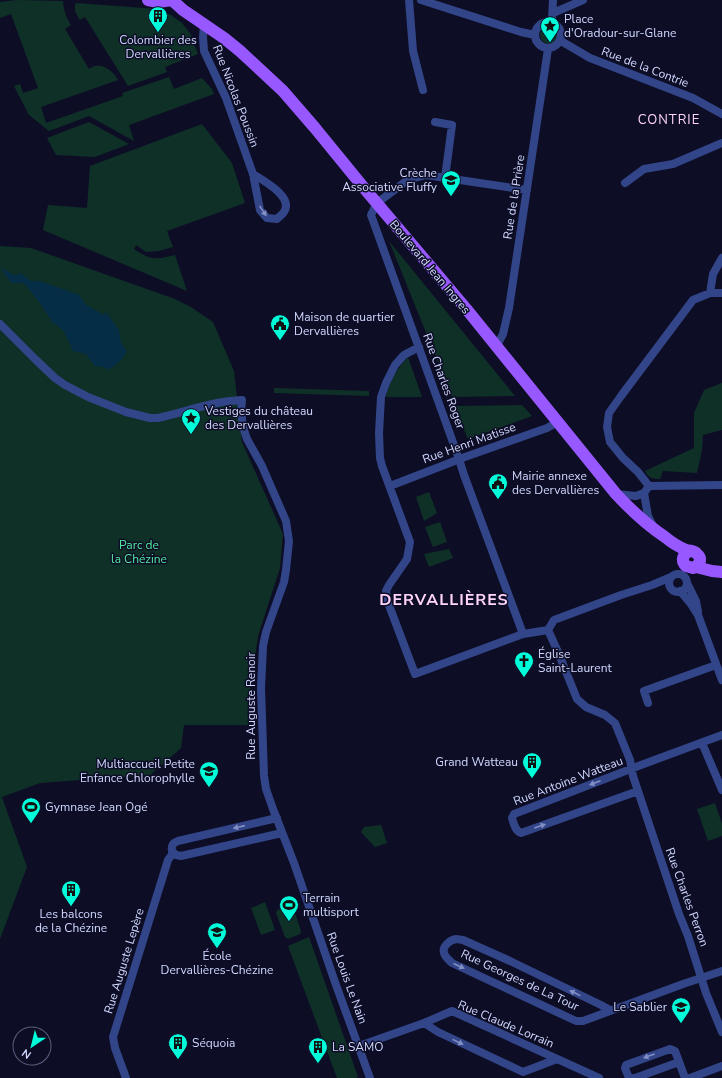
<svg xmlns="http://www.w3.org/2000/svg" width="722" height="1078" font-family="'Nunito Sans',sans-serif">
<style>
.green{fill:#0f3027}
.water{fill:#052d46}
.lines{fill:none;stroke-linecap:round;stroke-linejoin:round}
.street{stroke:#334589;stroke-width:8}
.primary{stroke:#9858ff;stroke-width:12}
.oneway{fill:#828ec4}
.labels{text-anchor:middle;stroke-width:3;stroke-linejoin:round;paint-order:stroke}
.poi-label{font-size:12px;fill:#d1d7ff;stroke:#0d0e26;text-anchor:start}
.street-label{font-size:12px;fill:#d1d7ff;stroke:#0d0e26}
.park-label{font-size:12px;fill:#53ea9f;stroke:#0d0e26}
.neighbourhood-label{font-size:13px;letter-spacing:1px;fill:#ffd3fa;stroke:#0d0e26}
.district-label{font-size:16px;font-weight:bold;letter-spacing:1px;fill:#ffd3fa;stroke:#0d0e26}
</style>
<rect width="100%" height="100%" fill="#0d0e26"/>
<path class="green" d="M17,0L63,1C64,11 66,17 71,25L65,29L89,69C91,68 93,66 95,66C105,64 114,72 118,80L41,107L46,123L123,96L122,93L169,77L174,89L202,78L212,89L214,94L129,125L134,141L89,116L49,131L29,115L14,86L20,84L23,93L38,88L11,14L0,18V2Z
M76,3L157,9L171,15L182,23L190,33L198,54L165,67L167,72L128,86L85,17L80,20C76,14 73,9 76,3Z
M540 35a9 9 0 1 1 18 0a9 9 0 1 1-18 0Z
M89,122L129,144L95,157L56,155L47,138Z
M202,124L232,163L245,203L167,231L173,247L159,251L146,252L136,245L134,249C150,260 156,260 175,255L187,291L43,230L48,205L87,208L90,166Z
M389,241L515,396L452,397Z
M0,246L31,248L175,299L191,307L213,322L234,371L242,442L283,534L280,568L258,636L249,698V725H184L181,748L150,775L40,783L2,797L27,867L0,939Z
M408,357L422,397H386C390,380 396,370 408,357Z
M722,383V430L703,435L702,450L697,473L663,471L660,479C653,479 648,478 645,471L694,448V413L704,390Z
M274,388L369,391V396L274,393Z
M522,405L532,416L468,439L454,406Z
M429,492L437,513L424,521L416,497Z
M440,522L447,542L433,547L425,527Z
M449,549L453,558L429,567L424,554Z
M715,803L722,824V836L708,841L697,809Z
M381,825L387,843L375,847L361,832L364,827Z
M265,902L275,930L261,935L251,908Z
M290,906L293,907L301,931L300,934L288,939L285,937L276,913L277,910Z
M309,937L358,1077L355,1078H337L288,946Z"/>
<path class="water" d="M0,267L15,276L20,273L31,281H40L79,295L86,305L104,315L106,312L119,330L121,343L127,351C122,360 116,366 107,370L104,367L95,366L86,354L73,351L64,331L52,322L40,303L24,283H11Z"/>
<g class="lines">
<path class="street" d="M409,0L413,51L423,90
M421,0L521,32L535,35
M553,13L583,0
M552,18L553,0
M535 35a13 13 0 1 1 26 0a13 13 0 1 1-26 0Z
M204,25L203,37L204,51L226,98L253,174L260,210L267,218L277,219C279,217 282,215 284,212C294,197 264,181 253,174
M561,41L590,58L693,98L722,114
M435,122L452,125L445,178
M625,183L644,169L673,164L722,143
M710,293L713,274L722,258
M0,324L36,360L55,378L65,385L88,397L126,412L150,418H158C186,412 213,401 242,400L241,410L243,427L247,439L262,466L286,521L289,541L286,570L284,582L266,632L263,646L261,688L264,776L266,789L273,809L294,863L336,985L370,1078
M419,347L404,355L395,365L386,383L381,397L379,433L380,458L382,466L410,542L407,559L389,585L386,591L387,600L415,674L523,634L548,630L558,652L577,699L586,707L605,715L615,723L630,760L633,776L679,914L688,936L706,993L722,1032
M496,347L503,334L509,308L548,49
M390,486L465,457L547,428L558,422
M649,486L638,472L623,458L610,442L607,427L609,413L621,396L693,300L710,293H722
M649,486L722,485
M649,486L644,493L648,516L653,526
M616,494L636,496L644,493
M669 583a9 9 0 1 1 18 0a9 9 0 1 1-18 0Z
M687,583L696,601L698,612
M680,591L691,604L698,615L722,680
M548,630L554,620L621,595L652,585L671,577
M523,634L464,475L459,459L371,215L377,203L409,179L426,175L527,190
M648,703L644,691L716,665
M702,743L722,790
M638,791L521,833C515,831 514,824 512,818L514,814L641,765L722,735
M277,818L178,841C173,843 171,845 172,851L176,855L181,856L282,833
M610,1010L601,1005L510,961L463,940C460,940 458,939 456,939C450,940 442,946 444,953C445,957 449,960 452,963L576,1021H583L683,984L722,971
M424,1023L438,1032L523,1072L557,1059
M359,1046L424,1023L452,1011L599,1078
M126,1078L115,1048L113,1037L168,860L173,853
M631,1078H629L625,1068L626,1065L670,1049L675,1051L685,1078
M635,1078L679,1062
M690,1078L722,1066"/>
<path class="primary" d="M148,0L158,2L172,0L183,10L224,38L240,51L283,91L315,128L364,188L468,311L616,494C631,510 647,525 665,537C671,542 679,547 686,550C690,551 694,550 697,554C703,559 699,566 693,568L686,566C681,561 682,554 690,551
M696,567L712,571L722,572"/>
</g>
<defs><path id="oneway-solid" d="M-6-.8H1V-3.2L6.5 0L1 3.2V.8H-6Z"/></defs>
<g class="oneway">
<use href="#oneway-solid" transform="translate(263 211) rotate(56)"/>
<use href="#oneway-solid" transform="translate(595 783) rotate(159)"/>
<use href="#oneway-solid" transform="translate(540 826) rotate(-19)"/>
<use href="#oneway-solid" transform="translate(239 827) rotate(167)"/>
<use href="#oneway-solid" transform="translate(459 966) rotate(25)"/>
<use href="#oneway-solid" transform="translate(575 993) rotate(-154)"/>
<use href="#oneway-solid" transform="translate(458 1042) rotate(26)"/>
<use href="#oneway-solid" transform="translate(649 1056) rotate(160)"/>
</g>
<defs>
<symbol id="building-pin" viewBox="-11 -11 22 30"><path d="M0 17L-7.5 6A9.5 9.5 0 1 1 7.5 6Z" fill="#00fcd8" stroke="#0d0e26"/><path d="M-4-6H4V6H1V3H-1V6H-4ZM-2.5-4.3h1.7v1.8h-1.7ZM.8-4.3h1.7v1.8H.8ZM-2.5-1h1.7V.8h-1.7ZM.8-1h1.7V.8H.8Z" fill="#111"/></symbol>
<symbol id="sight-pin" viewBox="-11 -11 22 30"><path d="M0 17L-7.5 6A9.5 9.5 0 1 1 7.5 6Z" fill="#00fcd8" stroke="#0d0e26"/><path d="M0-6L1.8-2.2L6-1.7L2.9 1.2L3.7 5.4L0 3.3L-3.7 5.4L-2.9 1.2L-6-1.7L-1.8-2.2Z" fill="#111"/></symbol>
<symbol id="school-pin" viewBox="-11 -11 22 30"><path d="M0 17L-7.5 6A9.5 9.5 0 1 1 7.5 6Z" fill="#00fcd8" stroke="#0d0e26"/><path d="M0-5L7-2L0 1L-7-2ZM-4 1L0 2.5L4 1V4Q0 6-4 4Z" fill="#111"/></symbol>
<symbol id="civic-pin" viewBox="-11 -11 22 30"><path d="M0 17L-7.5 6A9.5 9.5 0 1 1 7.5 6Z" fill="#00fcd8" stroke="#0d0e26"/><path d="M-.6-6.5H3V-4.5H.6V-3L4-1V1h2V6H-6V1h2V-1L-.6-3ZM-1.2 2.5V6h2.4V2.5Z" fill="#111"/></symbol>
<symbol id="church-pin" viewBox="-11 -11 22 30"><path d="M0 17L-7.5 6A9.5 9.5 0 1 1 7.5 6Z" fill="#00fcd8" stroke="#0d0e26"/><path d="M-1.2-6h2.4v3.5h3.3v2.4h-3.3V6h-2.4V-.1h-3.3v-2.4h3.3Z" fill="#111"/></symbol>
<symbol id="stadium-pin" viewBox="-11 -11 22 30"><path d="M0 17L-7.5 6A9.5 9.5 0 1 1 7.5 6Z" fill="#00fcd8" stroke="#0d0e26"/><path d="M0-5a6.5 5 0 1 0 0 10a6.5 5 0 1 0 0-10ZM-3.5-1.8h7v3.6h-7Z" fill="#111"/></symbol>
</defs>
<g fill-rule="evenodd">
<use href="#building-pin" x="147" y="5" width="22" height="30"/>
<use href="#sight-pin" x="539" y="15" width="22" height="30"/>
<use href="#school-pin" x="440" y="169" width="22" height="30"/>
<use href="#civic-pin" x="269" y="313" width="22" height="30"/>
<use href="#sight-pin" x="180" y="407" width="22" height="30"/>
<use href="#civic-pin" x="487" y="472" width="22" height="30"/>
<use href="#church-pin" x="513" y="650" width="22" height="30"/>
<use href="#building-pin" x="521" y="751" width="22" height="30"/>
<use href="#school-pin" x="198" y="760" width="22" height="30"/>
<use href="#stadium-pin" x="20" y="796" width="22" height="30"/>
<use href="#building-pin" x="60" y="879" width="22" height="30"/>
<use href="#stadium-pin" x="278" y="894" width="22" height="30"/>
<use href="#school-pin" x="206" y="921" width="22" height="30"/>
<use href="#school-pin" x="670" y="996" width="22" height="30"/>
<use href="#building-pin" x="167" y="1032" width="22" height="30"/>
<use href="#building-pin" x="307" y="1036" width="22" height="30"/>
</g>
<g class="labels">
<g class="poi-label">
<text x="564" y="23">Place<tspan x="564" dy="14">d'Oradour-sur-Glane</tspan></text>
<text x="158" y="44" text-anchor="middle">Colombier des<tspan x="158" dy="14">Dervallières</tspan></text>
<text x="437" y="177" text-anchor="end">Crèche<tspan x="437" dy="14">Associative Fluffy</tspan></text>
<text x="294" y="321">Maison de quartier<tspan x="294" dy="14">Dervallières</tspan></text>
<text x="205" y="415">Vestiges du château<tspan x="205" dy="14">des Dervallières</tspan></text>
<text x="512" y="480">Mairie annexe<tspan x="512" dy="14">des Dervallières</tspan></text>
<text x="538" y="658">Église<tspan x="538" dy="14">Saint-Laurent</tspan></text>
<text x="518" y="766" text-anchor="end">Grand Watteau</text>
<text x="195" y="768" text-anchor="end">Multiaccueil Petite<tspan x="195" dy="14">Enfance Chlorophylle</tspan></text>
<text x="45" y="811">Gymnase Jean Ogé</text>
<text x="303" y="902">Terrain<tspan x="303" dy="14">multisport</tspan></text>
<text x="71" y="918" text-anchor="middle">Les balcons<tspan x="71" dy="14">de la Chézine</tspan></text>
<text x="217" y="960" text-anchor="middle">École<tspan x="217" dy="14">Dervallières-Chézine</tspan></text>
<text x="667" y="1011" text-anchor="end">Le Sablier</text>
<text x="192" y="1047">Séquoia</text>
<text x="332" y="1051">La SAMO</text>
</g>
<g class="street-label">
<text transform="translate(645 67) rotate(21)" y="4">Rue de la Contrie</text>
<text transform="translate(236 96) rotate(69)" y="4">Rue Nicolas Poussin</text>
<text transform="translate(514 197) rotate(-81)" y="4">Rue de la Prière</text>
<text transform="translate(430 267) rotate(50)" y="4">Boulevard Jean Ingres</text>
<text transform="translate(444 381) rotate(70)" y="4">Rue Charles Roger</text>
<text transform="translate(469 443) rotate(-20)" y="4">Rue Henri Matisse</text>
<text transform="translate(251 706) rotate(-90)" y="4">Rue Auguste Renoir</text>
<text transform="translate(568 781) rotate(-21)" y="4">Rue Antoine Watteau</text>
<text transform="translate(687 897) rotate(70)" y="4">Rue Charles Perron</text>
<text transform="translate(124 961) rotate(-73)" y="4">Rue Auguste Lepère</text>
<text transform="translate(347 978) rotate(70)" y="4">Rue Louis Le Nain</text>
<text transform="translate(520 980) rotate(25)" y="4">Rue Georges de La Tour</text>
<text transform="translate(506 1024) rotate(23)" y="4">Rue Claude Lorrain</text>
</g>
<g class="park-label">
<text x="139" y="549">Parc de<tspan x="139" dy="14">la Chézine</tspan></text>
</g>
<g class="neighbourhood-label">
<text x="669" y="124">CONTRIE</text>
</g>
<g class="district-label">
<text x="444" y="605">DERVALLIÈRES</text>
</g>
</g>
<g transform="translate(32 1046) rotate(215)"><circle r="19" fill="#0d0e26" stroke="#5b5e7d"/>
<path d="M0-3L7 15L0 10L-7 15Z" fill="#00fcd8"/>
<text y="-6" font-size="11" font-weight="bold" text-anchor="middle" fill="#d1d7ff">N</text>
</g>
</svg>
